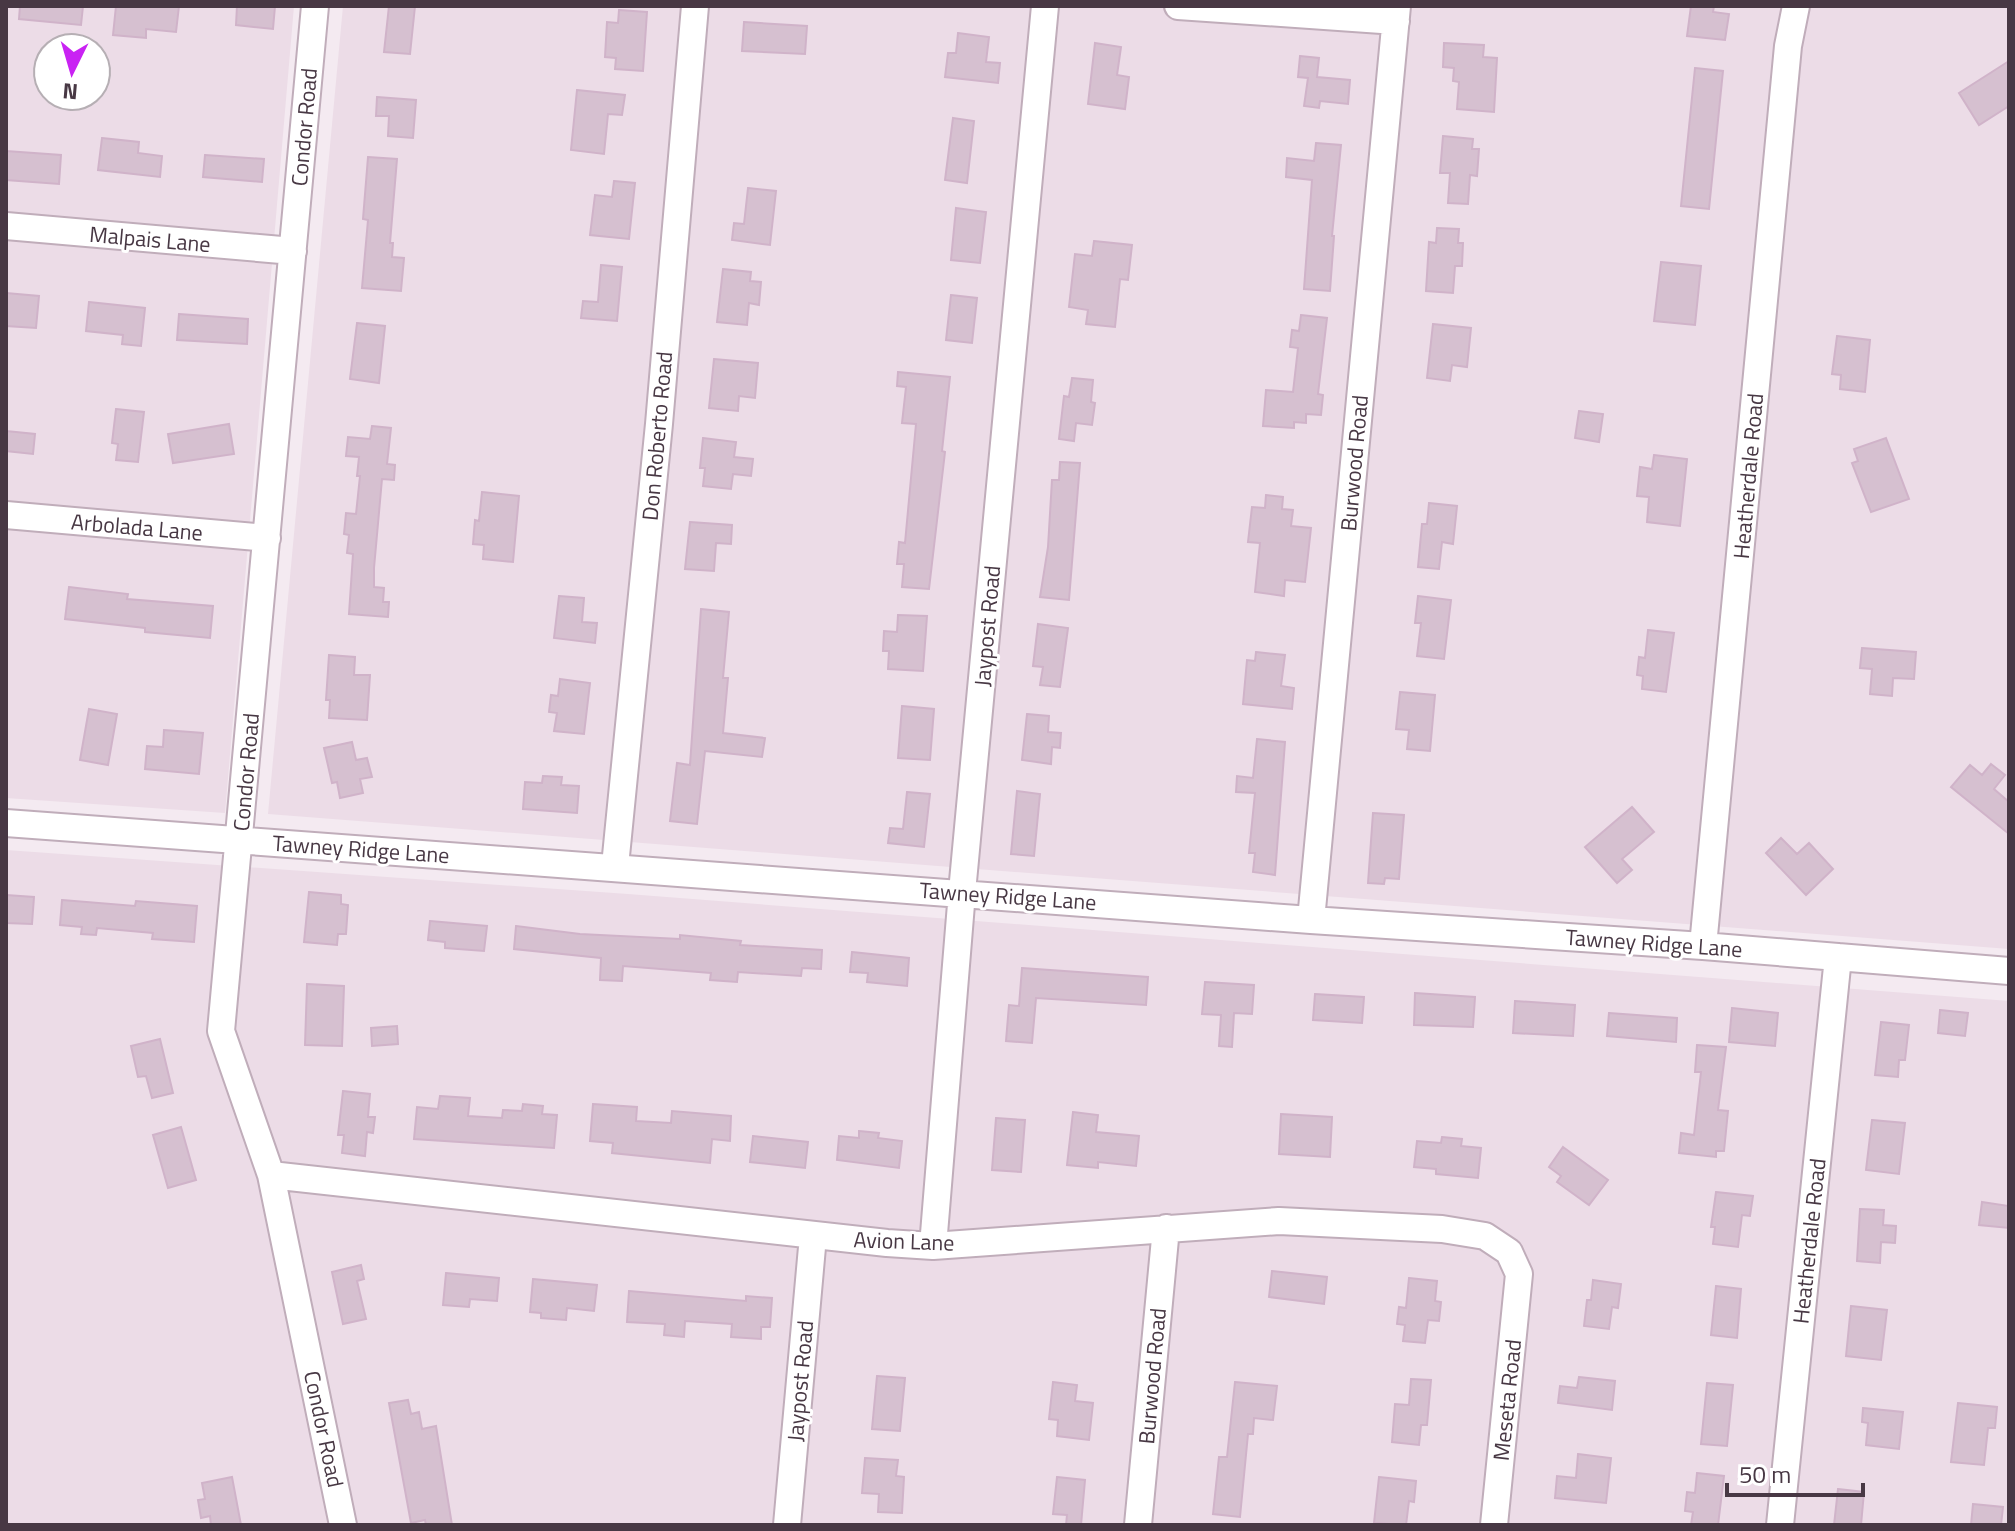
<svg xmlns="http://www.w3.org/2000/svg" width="2015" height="1531" font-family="'Titillium Web',sans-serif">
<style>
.residential{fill:#ecdce7;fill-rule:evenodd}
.building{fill:#d6c0d0;stroke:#d0b3c9;stroke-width:2}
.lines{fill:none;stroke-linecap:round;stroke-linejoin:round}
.minor-casing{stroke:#c0adba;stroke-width:30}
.minor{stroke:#fff;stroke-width:26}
.labels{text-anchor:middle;stroke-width:6;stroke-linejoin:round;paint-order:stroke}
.street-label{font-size:22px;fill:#483844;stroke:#fff}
</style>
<rect width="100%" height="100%" fill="#f4eaf1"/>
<path class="residential" d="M6,6H294L225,813L6,798ZM48,48H96V96H48Z
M343,6H2009V949L268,814Z
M6,850L628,894L2009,1001V1525H6Z"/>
<path class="building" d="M20,6H83L81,25L19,19Z
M116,6H179L176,32L146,29V38L113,35Z
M237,6H275L273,29L236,25Z
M389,6H415L410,54L384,52Z
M1691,6H1714L1713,12L1729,14L1725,40L1687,36Z
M619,10L647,12L643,71L615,69L616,58L605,57L607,22L618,23Z
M744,22L807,26L805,54L742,51Z
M958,33L989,37L986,62L1000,63L998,83L945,77L948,53H956Z
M1095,43L1121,47L1117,75L1129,77L1125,109L1088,104Z
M1444,43L1484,45L1483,57L1497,58L1494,112L1457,109L1459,82L1453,81L1454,68L1443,67Z
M1300,56L1319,58L1317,77L1350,80L1348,104L1320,101L1319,108L1304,106L1308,78L1298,77Z
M2009,61V106L1979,125L1959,93Z
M1695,68L1723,71L1709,209L1681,206Z
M577,90L625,95L622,115L608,114L604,154L571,150Z
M377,97L416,100L413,138L388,136L389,116H376Z
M953,118L974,121L967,183L945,180Z
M1443,136L1473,139L1472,149H1479L1477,176L1470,175L1468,204L1448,203L1450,173H1440Z
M102,138L139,142L138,153L162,156L160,177L98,170Z
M1316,143L1341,145L1332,236H1334L1330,291L1304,289L1312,180L1286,177L1287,158L1314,161Z
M6,151L61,155L59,184L6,180Z
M205,155L264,159L262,182L203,177Z
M368,157L397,159L390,243H393L392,257L404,258L401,291L362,288L368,220L363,219Z
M614,181L635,183L629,239L590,235L595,195L612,197Z
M748,188L776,191L770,245L732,240L734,223L744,224Z
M956,208L986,212L980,263L951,260Z
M1437,228L1459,229L1458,243H1463L1462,266H1455L1453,293L1426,291L1429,242L1436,243Z
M1094,241L1132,245L1128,280L1120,279L1115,327L1086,324L1088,310L1069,307L1075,254L1092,256Z
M1661,262L1701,266L1695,325L1654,321Z
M601,265L622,267L617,321L581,318L583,301L598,302Z
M723,269L751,272L750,281L761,282L759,305L749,303L747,325L717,322Z
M6,293L39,296L36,328L6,326Z
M951,295L977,298L972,343L946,340Z
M89,302L145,308L141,346L122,344L123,335L86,331Z
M179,314L248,319L247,344L177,340Z
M1301,315L1327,318L1318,394L1323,395L1321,415L1306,414V423L1294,422V428L1263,426L1266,390L1293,392L1298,348L1290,347L1292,330L1299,331Z
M357,323L385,326L379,383L350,379Z
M1433,324L1471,328L1467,367L1452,365L1450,381L1427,378Z
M1837,336L1870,340L1865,392L1840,389L1841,375L1832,374Z
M714,359L758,363L755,398L739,396L738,411L709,408Z
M898,372L950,377L942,451L945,452L929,589L902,587L904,564H897L899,542L905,543L916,424L902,423L906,387L897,386Z
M1072,378L1093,380L1091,402L1095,403L1092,425L1076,423L1074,441L1059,439L1064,396L1069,397Z
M116,409L144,412L138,462L116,460L118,444L112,443Z
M1579,411L1603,414L1599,442L1575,438Z
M229,424L234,454L173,463L168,434Z
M372,426L391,428L387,464L395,465L394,480L382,479L374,568V587L384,588L383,602H389L388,617L349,614L353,554L347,553L349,535L344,534L346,513L356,514L360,476H357L359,457L346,456L348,437L370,439Z
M6,431L35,434L33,454L6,451Z
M703,438L736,442L734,457L753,459L751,476L733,474L731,489L703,486L705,468H700Z
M1886,438L1909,499L1871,512L1852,463L1858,461L1854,449Z
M1654,455L1687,459L1680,526L1647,522L1649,497L1637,496L1640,467L1652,469Z
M1060,462L1080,463L1069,600L1040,597L1048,547L1052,480H1059Z
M482,492L519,496L513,562L483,559L484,545L473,544L475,520L479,521Z
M1266,495L1283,497L1282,509L1293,510L1291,526L1311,528L1305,582L1285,580L1284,596L1255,592L1260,543L1248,542L1252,507L1265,508Z
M1429,503L1457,506L1453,544L1442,542L1439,569L1418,567L1422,524H1427Z
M690,522L732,525L731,544L716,543L714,571L685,569Z
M69,587L128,594L127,599L213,606L210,638L145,632V628L65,619Z
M559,596L584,598L582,622L597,623L595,643L554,638Z
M1418,596L1451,600L1444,659L1417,656L1421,623H1415Z
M701,609L729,612L723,678H728L723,733L765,738L762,757L705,751L697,824L670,821L677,763L690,765Z
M898,615L927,616L923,671L888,669L889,651H883L884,631L897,632Z
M1038,624L1068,628L1060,687L1040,685L1043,667L1033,666Z
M1648,630L1674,633L1666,692L1642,689L1643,676L1637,675L1639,657L1645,658Z
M1862,648L1916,652L1914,679L1893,678L1892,696L1870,694L1872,669L1860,668Z
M1256,652L1285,655L1281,686L1294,688L1292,709L1243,704L1247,660L1255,661Z
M329,655L355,657L354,675H370L367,720L329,718L330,700H326Z
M560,679L590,683L584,734L554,731L557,713L549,712L551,695L558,696Z
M1400,692L1435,695L1430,751L1407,749L1409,730L1396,729Z
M902,706L934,709L930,760L898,758Z
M89,709L117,714L108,765L80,760Z
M1027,714L1049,716L1048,732L1061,733L1060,748L1052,747L1051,764L1022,760Z
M164,730L203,733L199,774L145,769L147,746L163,747Z
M1257,739L1285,742L1275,875L1253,872L1255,853H1249L1255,793L1236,792L1237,776L1253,778Z
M352,742L356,760L367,758L372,777L360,779L363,793L340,798L337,782L332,783L324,748Z
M1991,764L2005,775L1994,789L2009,802V834L1951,787L1970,765L1982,775Z
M543,776L562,777L561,785L579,786L577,813L523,809L525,782L542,783Z
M1017,791L1040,794L1034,856L1011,854Z
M907,792L930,794L924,847L888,843L890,828L903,829Z
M1632,807L1654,832L1622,859L1632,870L1617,883L1585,847Z
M1373,813L1404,815L1399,879L1385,878L1384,884L1368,883Z
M1781,838L1797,854L1809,843L1833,869L1806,895L1766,853Z
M309,892L341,895V904L348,905L346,934H338L337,945L304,942Z
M6,895L34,897L32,924L6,923Z
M62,900L135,906L136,901L197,906L194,942L152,939L153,933L97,928L96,935L81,934L82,927L60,925Z
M430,921L487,926L484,951L445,948V942L428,940Z
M516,926L580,934L680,939V935L741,941L740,945L822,950L821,969L802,968L801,976L738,972L737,982L710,980L711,973L623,966L622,981L600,980L601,958L514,949Z
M852,952L909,958L907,986L867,982L868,973L850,972Z
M1022,968L1148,977L1146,1005L1036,998L1032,1043L1006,1041L1009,1005L1019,1006Z
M1205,982L1254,985L1252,1014L1234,1013L1232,1047L1219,1046L1221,1015L1202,1014Z
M307,984L344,986L342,1046L305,1045Z
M1415,993L1475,997L1473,1027L1414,1025Z
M1315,994L1364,997L1362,1023L1313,1020Z
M1515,1001L1575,1005L1573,1036L1513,1033Z
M1732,1008L1778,1013L1775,1046L1729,1042Z
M1940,1010L1968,1013L1965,1036L1938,1033Z
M1609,1013L1677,1018L1676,1042L1607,1036Z
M1881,1022L1909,1025L1905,1060H1899L1898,1077L1875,1075Z
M397,1026L398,1044L372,1046L371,1028Z
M160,1039L173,1093L152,1098L146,1076L138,1077L131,1046Z
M1697,1045L1726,1047L1718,1110L1728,1111L1724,1151H1716V1157L1679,1153L1681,1133L1694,1135L1701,1072H1695Z
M343,1091L370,1094L368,1117H375L373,1133L367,1132L365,1156L342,1153L344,1135H338Z
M440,1096L470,1098L468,1116L502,1118L503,1110L522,1111L523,1104L543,1106L542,1114L557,1115L554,1148L414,1139L417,1107L438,1109Z
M593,1104L637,1107L636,1121L671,1123L672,1111L731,1116L730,1141L712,1139L710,1163L612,1153L613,1143L590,1141Z
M1073,1112L1098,1115L1096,1132L1139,1136L1136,1166L1098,1162V1168L1067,1165Z
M1281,1114L1332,1117L1330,1157L1279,1154Z
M996,1118L1025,1120L1021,1172L992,1170Z
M1872,1120L1905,1123L1899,1174L1866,1170Z
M181,1127L196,1180L168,1188L153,1135Z
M859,1131L879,1133L878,1138L902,1141L899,1168L837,1160L839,1136L859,1138Z
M753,1136L808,1142L805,1168L750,1162Z
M1442,1137L1462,1139L1461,1146L1481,1148L1478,1178L1436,1174V1169L1414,1167L1417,1141L1441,1143Z
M1563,1147L1608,1180L1589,1205L1557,1182L1561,1176L1549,1167Z
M1716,1192L1753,1196L1750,1216L1742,1215L1738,1247L1713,1244L1715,1227H1711Z
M1982,1202L2009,1206V1228L1979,1225Z
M1860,1209L1884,1210L1883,1225L1896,1226L1895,1243L1881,1242L1880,1263L1857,1261Z
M361,1265L364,1279L357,1281L366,1319L343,1324L332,1272Z
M1272,1271L1327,1277L1324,1304L1269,1297Z
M446,1273L499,1278L497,1301L470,1299L469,1307L443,1305Z
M1409,1278L1437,1281L1435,1301L1441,1302L1439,1321L1428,1320L1425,1343L1403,1341L1405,1325L1397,1324L1399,1307L1406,1308Z
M533,1279L597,1285L594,1311L567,1308L566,1320L541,1318V1313L530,1312Z
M1593,1280L1621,1284L1618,1308L1612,1307L1609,1329L1584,1326L1587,1300H1591Z
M1716,1286L1741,1289L1737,1338L1711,1335Z
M629,1291L746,1301V1296L772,1298L770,1327H761V1339L731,1337L732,1324L685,1321L684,1337L664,1335L665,1324L627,1322Z
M1851,1306L1887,1310L1881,1360L1846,1356Z
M877,1376L905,1378L900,1431L872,1429Z
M1579,1377L1615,1381L1612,1410L1558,1403L1560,1386L1577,1388Z
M1411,1379L1431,1380L1427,1425H1421L1419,1445L1392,1442L1395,1404L1409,1405Z
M1053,1382L1077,1385L1075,1401L1093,1403L1089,1440L1057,1436L1058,1420L1049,1419Z
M1235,1382L1277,1386L1273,1420L1254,1418L1253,1434H1248L1240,1517L1213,1514L1219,1457H1227Z
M1707,1383L1733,1385L1727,1446L1701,1444Z
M408,1400L411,1414L419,1412L422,1429L436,1426L452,1525H426L425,1520L411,1523L389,1403Z
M1958,1403L1997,1407L1995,1428H1988L1984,1465L1951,1462Z
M1863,1408L1903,1412L1899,1449L1866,1445L1868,1423L1862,1422Z
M1578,1454L1611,1458L1606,1503L1555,1498L1557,1476L1576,1478Z
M865,1458L898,1460L896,1476L904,1477L902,1513L878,1512L879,1494L862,1493Z
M1697,1473L1724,1476L1718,1525H1691L1693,1512L1685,1511L1687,1492L1695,1493Z
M232,1477L241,1525H211L210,1516L201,1518L198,1500L205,1499L202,1483Z
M1057,1477L1085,1480L1081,1525H1066L1067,1515L1053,1514Z
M1379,1477L1416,1481L1414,1502L1409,1501L1406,1525L1374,1523Z
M1838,1489L1864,1492L1861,1525H1834Z
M1973,1504L2003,1507L2001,1525H1971Z"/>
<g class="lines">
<defs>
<path id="minor" d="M315,6L221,1031L271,1175L343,1525
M1178,6L1396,21
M6,226L293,251
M6,515L267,538
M6,823L1311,920L1703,946L2009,971
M615,866L659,424L695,6
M1311,920L1397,6
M1703,946L1788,46L1796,6
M271,1175L887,1243L933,1246L1279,1221L1442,1229L1485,1236L1509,1252L1519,1274L1494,1525
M933,1246L962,892L1045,6
M787,1525L813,1236
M1138,1525L1166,1228
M1780,1525L1838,957"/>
</defs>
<use href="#minor" class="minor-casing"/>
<use href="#minor" class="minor"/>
</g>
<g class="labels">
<g class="street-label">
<text transform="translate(304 127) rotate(-85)" y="8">Condor Road</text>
<text transform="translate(150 239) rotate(5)" y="8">Malpais Lane</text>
<text transform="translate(657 436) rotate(-85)" y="8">Don Roberto Road</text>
<text transform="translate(1354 463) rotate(-85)" y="8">Burwood Road</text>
<text transform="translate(1748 476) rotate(-85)" y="8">Heatherdale Road</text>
<text transform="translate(137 527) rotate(5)" y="8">Arbolada Lane</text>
<text transform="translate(987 626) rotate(-85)" y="8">Jaypost Road</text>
<text transform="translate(246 772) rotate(-85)" y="8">Condor Road</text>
<text transform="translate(361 849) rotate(4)" y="8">Tawney Ridge Lane</text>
<text transform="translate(1008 896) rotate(4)" y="8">Tawney Ridge Lane</text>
<text transform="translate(1654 943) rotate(4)" y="8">Tawney Ridge Lane</text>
<text transform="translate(904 1241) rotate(2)" y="8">Avion Lane</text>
<text transform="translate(1809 1241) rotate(-84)" y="8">Heatherdale Road</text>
<text transform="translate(1152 1376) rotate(-85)" y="8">Burwood Road</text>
<text transform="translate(800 1381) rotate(-85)" y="8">Jaypost Road</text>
<text transform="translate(1507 1400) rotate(-84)" y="8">Meseta Road</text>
<text transform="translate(324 1429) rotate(78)" y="8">Condor Road</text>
</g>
</g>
<rect width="2015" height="1531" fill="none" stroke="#483844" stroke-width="16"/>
<g transform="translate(72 72) rotate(185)"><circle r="38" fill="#ffffff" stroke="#b6afb4" stroke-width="2"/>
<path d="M0-6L14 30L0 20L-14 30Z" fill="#c922f3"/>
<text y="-12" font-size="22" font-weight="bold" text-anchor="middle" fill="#483844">N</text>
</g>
<path d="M1727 1483v12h136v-12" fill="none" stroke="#483844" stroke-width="4"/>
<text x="1739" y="1483" font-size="24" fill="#483844" stroke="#ffffff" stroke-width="6" paint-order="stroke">50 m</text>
</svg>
